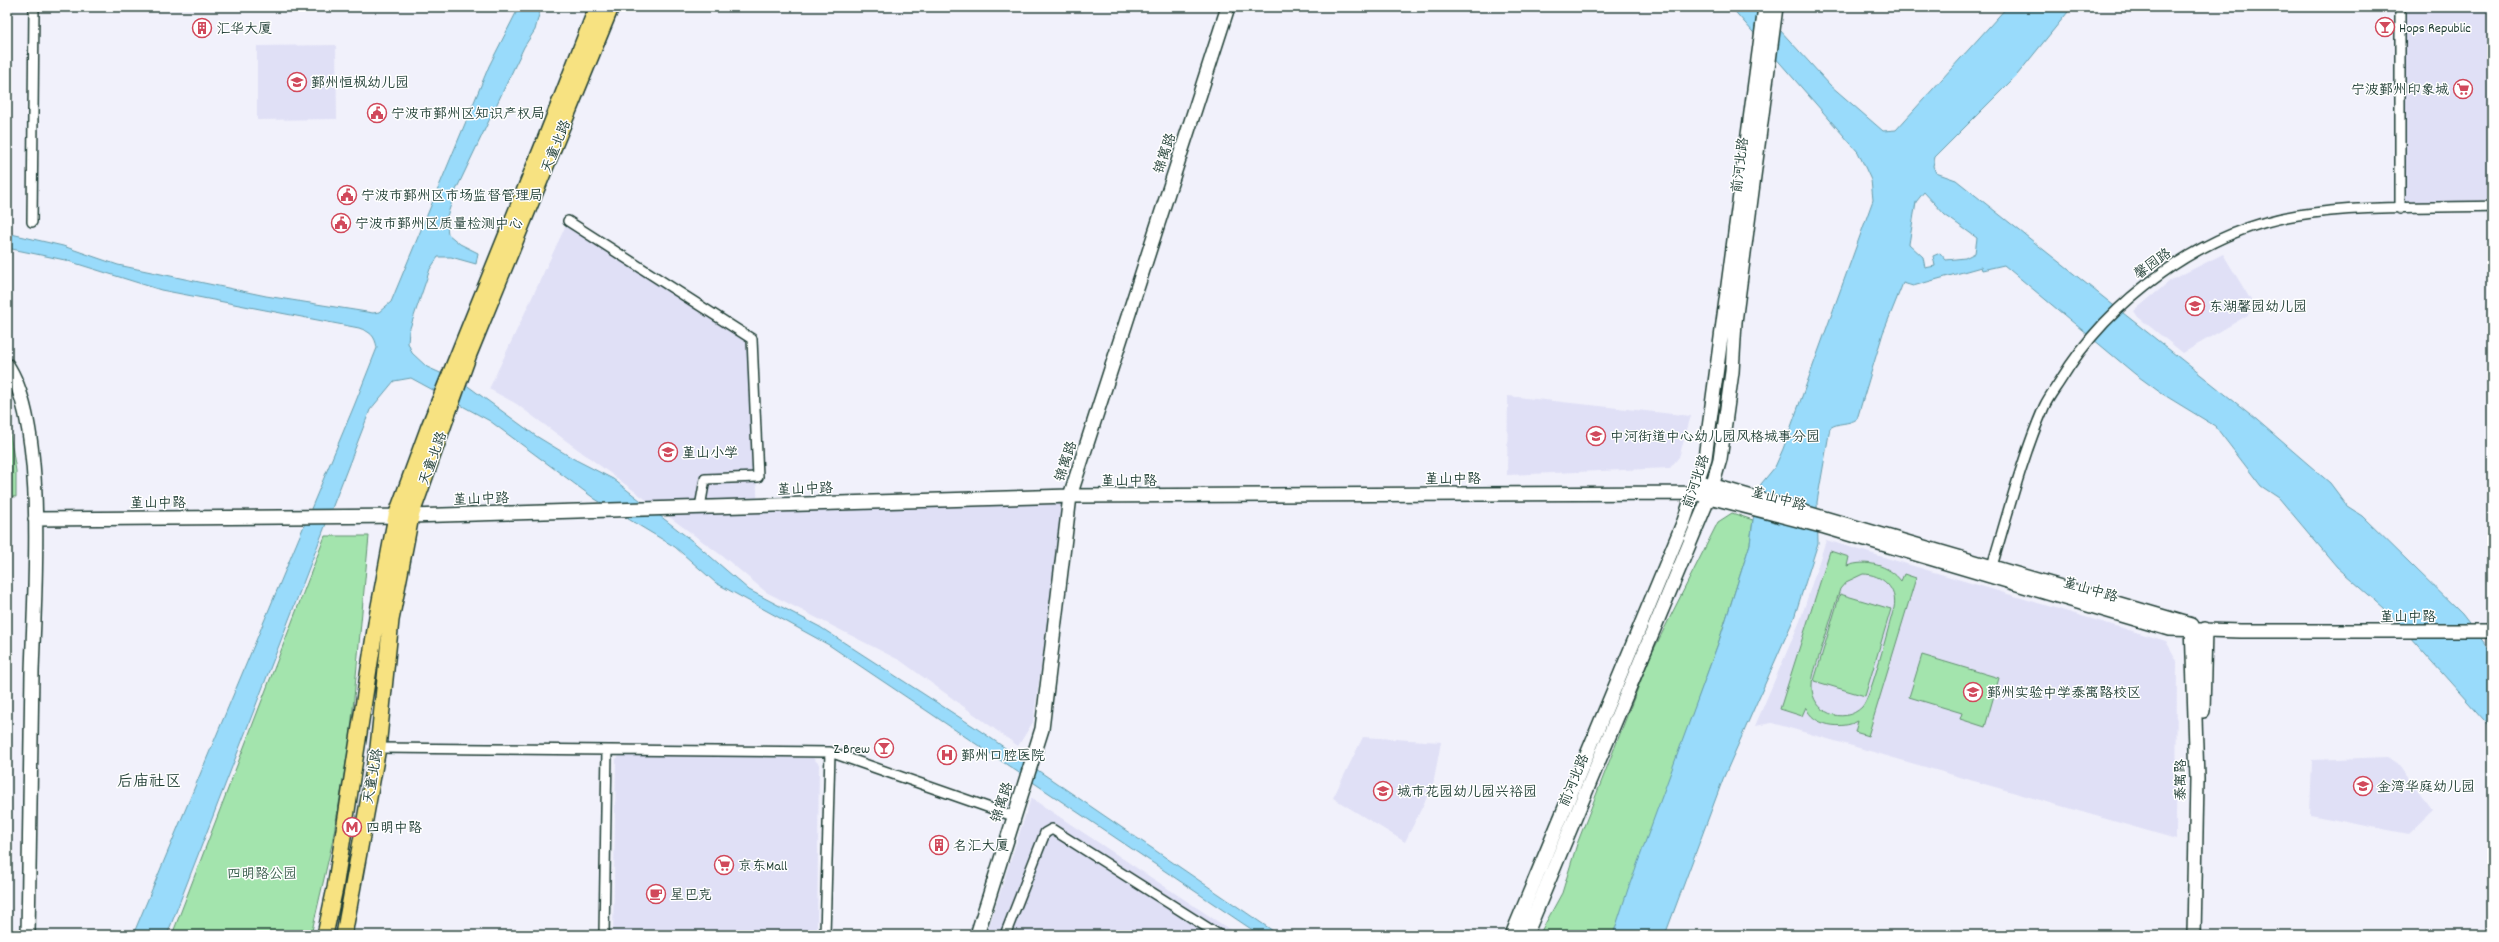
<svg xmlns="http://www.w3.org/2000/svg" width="2499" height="942" font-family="Dekko,'LXGW WenKai TC',sans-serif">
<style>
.built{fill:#e0e0f6}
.green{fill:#a3e4ad;stroke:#619070;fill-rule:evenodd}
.water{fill:#99dbfb;stroke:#689cab;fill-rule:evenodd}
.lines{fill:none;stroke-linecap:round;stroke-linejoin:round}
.street-casing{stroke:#1f3d34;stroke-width:12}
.secondary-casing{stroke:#1f3d34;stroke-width:16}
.primary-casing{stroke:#1f3d34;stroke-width:18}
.street{stroke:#fff;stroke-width:9}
.secondary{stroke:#fff;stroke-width:13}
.primary{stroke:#f7e281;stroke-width:15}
.labels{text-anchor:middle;stroke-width:3;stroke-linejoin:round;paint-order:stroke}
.poi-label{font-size:14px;fill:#1f3d34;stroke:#fff;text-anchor:start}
.street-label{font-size:14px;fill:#1f3d34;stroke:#fff}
.park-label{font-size:14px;fill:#395e4c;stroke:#fff}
.quarter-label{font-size:16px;fill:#1f3d34;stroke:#fff}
</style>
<rect width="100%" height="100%" fill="#f1f1fb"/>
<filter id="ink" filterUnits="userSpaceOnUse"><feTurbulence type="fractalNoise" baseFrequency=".025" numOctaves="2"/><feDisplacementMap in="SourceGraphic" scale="8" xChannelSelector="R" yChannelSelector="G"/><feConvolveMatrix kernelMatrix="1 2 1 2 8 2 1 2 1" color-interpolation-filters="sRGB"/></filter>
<g filter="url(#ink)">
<path class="built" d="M2406,7H2492V200L2406,203Z
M336,45L337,119L257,120V46Z
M567,223L750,341L758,512L1066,501L1033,722L1018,746L901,661L766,592L725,558L515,403L489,389Z
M2223,254L2252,302L2248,315L2183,353L2138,317L2134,311L2171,280Z
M1508,396L1691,416L1679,457L1670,468L1507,475Z
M1826,540L2166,641L2177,661L2176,839L1772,723L1755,726L1800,621Z
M1363,737L1441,742L1433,785L1405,842L1333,798Z
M621,755L813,758L819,764L817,935H613L616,759Z
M2387,757L2396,762L2433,810L2408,834L2310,815L2312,760Z
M1031,798L1238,935H986Z"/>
<path class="green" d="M7,415L16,471V497L7,496Z
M1732,513L1753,520L1750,544L1719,641L1613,935H1539L1562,893L1577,844L1650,657L1718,522Z
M325,536H369L350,741L332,844L311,935H172Z
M1830,551L1849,557L1847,566C1866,559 1889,565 1901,581L1904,574L1916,578L1868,736L1855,732L1858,721C1842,730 1812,726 1806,707L1802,716L1780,709ZM1863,574C1882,574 1898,589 1894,608C1888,627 1872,696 1862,707C1843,726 1811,712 1812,686C1812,675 1817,664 1820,653C1827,632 1833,611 1840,589L1846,582Z
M1840,594L1891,609L1865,696L1814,681Z
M1922,655L1999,678L1985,727L1960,719L1962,713L1909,697Z"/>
<path class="water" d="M519,7H541L535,30L524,47L456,190L446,219L448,234L460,244L478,253L476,264L451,257H438L430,269L409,331L408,343L412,353L427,367L465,384L536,436L574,459L613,479L696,544L749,590L820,627L973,726L1279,935H1260L829,645L716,583L675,547L595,499L490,421L411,378L394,381L370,410L167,935H133L354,406L377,348C375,335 370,332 359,328L161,290L65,260L7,248V233L63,246L118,265L266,296L373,313L379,312L391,302L489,66Z
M1731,7H1759L1830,85L1883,131L1896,130L2007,7H2072L2017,75L1935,157L1933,166L1936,173L1956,180L2250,414L2330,483L2348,507L2362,516L2462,614L2492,653V729L2384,608L2337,567L2279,498L2261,486L2215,426L2161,393L2135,374L2004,265L1982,270L1981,267L1913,286L1903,283L1883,333L1857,419C1848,425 1838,422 1830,428L1817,502L1818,543L1794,618L1723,779L1665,935H1613L1628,889L1719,641L1750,544L1753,520L1761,484L1775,467L1783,449L1873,200L1871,180L1858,152ZM1924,192L1945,215L1977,238L1975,253L1965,258L1946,260L1940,253L1933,256L1935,266L1925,268L1923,257L1909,244L1916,202Z"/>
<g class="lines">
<defs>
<path id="street" d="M2400,7V209
M568,221L752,339L758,477L705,479L700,507
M32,222L34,7
M1992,566C2008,513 2022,458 2044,407C2048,398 2055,389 2060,381C2109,300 2203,230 2298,215C2361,205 2428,208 2492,206
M378,748L830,752L1013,816
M604,935L607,750
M825,935L830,752
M1005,935L1045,833L1052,829L1219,935"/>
<path id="secondary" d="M7,365C48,426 34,597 32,672C31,760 29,847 28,935
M1704,483L2192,625
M35,519L411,516L1070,496L1694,493L1825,527L2169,629L2241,631H2492
M2192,625L2197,779L2194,935
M2203,711L2205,629
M977,935L1042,729L1070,496L1228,7
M1512,935L1684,521L1705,458L1765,7
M1526,935L1709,497L1720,459L1732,372L1735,322L1776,7"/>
<path id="primary" d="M325,935L335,888L377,617L396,516L428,429L545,140L597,7
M344,935L378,748L391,620L411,516L469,354L611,7"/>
</defs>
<use href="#street" class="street-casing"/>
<use href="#secondary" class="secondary-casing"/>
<use href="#primary" class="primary-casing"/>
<use href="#street" class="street"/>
<use href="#secondary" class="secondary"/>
<use href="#primary" class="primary"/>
</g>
</g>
<defs>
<symbol id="bar-ring" viewBox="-11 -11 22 22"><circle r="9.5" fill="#fff" stroke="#d1495b" stroke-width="1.5"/><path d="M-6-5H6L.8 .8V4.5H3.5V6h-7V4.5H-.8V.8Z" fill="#d1495b"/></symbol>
<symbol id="building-ring" viewBox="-11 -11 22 22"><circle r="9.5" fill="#fff" stroke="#d1495b" stroke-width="1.5"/><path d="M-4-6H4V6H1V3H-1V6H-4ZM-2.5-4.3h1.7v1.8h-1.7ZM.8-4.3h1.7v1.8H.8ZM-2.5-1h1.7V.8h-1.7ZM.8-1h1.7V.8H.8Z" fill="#d1495b"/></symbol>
<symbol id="school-ring" viewBox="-11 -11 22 22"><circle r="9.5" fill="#fff" stroke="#d1495b" stroke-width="1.5"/><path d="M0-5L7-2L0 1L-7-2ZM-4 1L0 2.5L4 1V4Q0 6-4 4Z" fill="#d1495b"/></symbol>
<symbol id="supermarket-ring" viewBox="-11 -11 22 22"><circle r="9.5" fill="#fff" stroke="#d1495b" stroke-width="1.5"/><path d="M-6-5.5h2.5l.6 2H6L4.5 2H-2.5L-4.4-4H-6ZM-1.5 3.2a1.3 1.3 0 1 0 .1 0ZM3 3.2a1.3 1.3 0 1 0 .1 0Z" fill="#d1495b"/></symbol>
<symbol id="civic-ring" viewBox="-11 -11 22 22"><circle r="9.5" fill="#fff" stroke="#d1495b" stroke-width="1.5"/><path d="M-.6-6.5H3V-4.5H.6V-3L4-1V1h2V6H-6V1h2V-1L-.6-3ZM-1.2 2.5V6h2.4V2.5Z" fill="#d1495b"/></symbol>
<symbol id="hospital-ring" viewBox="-11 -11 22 22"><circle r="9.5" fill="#fff" stroke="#d1495b" stroke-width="1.5"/><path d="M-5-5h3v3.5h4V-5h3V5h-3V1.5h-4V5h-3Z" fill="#d1495b"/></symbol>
<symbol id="metro-ring" viewBox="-11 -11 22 22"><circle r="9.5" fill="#fff" stroke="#d1495b" stroke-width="1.5"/><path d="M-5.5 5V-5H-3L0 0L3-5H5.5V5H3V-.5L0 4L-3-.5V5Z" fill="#d1495b"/></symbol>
<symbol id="cafe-ring" viewBox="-11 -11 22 22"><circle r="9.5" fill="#fff" stroke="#d1495b" stroke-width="1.5"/><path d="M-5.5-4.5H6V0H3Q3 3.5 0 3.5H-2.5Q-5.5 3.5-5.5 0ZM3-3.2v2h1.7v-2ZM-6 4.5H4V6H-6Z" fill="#d1495b"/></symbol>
</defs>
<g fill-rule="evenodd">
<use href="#bar-ring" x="2374" y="16" width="22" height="22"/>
<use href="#building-ring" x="191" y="17" width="22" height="22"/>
<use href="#school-ring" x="286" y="71" width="22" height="22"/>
<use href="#supermarket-ring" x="2452" y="78" width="22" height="22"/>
<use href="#civic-ring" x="366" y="102" width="22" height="22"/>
<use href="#civic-ring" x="336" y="184" width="22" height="22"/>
<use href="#civic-ring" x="330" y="212" width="22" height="22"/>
<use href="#school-ring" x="2184" y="295" width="22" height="22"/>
<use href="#school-ring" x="1585" y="425" width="22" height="22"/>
<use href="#school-ring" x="657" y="441" width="22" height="22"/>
<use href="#school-ring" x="1962" y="681" width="22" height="22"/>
<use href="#bar-ring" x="873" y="737" width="22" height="22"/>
<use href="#hospital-ring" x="936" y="744" width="22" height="22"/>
<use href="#school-ring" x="2352" y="775" width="22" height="22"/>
<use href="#school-ring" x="1372" y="780" width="22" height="22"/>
<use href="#metro-ring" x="341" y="816" width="22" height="22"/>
<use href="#building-ring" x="928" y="834" width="22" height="22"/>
<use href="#supermarket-ring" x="713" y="854" width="22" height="22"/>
<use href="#cafe-ring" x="645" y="883" width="22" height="22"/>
</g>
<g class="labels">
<g class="poi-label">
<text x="2399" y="32">Hops Republic</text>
<text x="216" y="33">汇华大厦</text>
<text x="311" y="87">鄞州恒枫幼儿园</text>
<text x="2449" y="94" text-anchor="end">宁波鄞州印象城</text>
<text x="391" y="118">宁波市鄞州区知识产权局</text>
<text x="361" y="200">宁波市鄞州区市场监督管理局</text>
<text x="355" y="228">宁波市鄞州区质量检测中心</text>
<text x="2209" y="311">东湖馨园幼儿园</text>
<text x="1610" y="441">中河街道中心幼儿园风格城事分园</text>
<text x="682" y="457">堇山小学</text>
<text x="1987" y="697">鄞州实验中学泰寓路校区</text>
<text x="870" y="753" text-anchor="end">Z Brew</text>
<text x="961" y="760">鄞州口腔医院</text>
<text x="2377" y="791">金湾华庭幼儿园</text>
<text x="1397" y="796">城市花园幼儿园兴裕园</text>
<text x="366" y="832">四明中路</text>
<text x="953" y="850">名汇大厦</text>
<text x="738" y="870">京东Mall</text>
<text x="670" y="899">星巴克</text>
</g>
<g class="street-label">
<text transform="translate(555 146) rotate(-68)" y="5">天童北路</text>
<text transform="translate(1164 153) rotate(-72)" y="5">锦寓路</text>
<text transform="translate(1739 165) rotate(-83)" y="5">前河北路</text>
<text transform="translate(2152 263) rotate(-35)" y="5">馨园路</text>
<text transform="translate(432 458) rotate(-70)" y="5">天童北路</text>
<text transform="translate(1065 461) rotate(-72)" y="5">锦寓路</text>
<text x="1453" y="483">堇山中路</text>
<text x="1129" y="485">堇山中路</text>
<text transform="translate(1695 481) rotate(-71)" y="5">前河北路</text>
<text transform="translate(805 488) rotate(-2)" y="5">堇山中路</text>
<text transform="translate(481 498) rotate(-2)" y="5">堇山中路</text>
<text transform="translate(1779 498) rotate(15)" y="5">堇山中路</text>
<text x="158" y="507">堇山中路</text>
<text transform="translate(2091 589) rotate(16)" y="5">堇山中路</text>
<text x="2408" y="621">堇山中路</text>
<text transform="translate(372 776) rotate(-80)" y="5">天童北路</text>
<text transform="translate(1573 780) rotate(-67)" y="5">前河北路</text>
<text transform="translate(2180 780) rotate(-90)" y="5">泰寓路</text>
<text transform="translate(1001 802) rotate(-72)" y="5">锦寓路</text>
</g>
<g class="park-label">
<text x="262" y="878">四明路公园</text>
</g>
<g class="quarter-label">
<text x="149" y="786">后庙社区</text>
</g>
</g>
<rect width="2499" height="942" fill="none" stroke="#fff" stroke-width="24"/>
<rect x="12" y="12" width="2475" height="918" fill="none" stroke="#1f3d34" stroke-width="1.5" filter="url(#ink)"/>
</svg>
